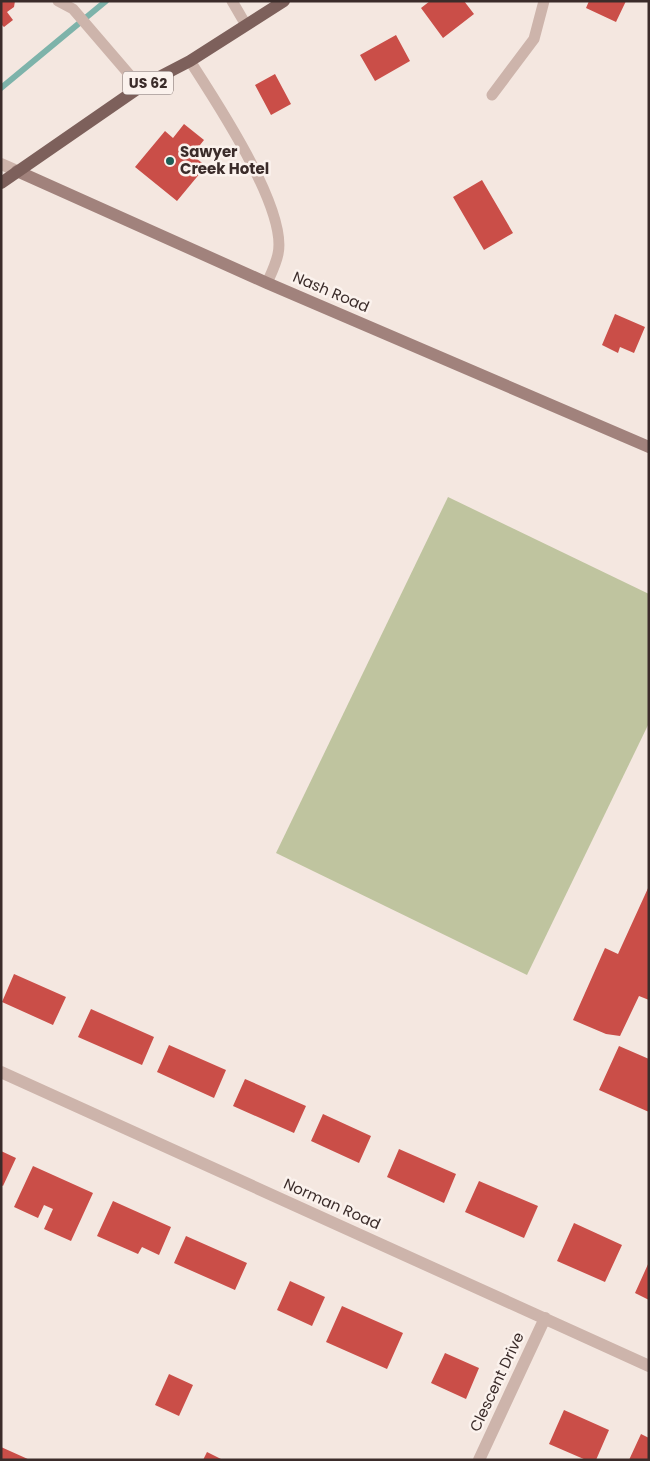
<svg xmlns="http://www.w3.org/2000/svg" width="650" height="1461" font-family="Poppins,sans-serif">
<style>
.green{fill:#bfc49f}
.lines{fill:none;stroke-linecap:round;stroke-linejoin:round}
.stream{stroke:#7db3aa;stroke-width:6}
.building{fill:#ca4e48}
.service{stroke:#cdb4ab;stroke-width:11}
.minor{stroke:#cdb4ab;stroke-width:12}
.tertiary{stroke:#cdb4ab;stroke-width:12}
.secondary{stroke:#a1827c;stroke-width:12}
.primary{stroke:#7d605b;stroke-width:12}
.poi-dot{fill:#1e5e56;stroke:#fbf2ed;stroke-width:2}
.labels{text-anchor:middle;stroke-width:5;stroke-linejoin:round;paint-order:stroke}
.shield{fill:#fbf2ed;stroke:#756764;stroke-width:1}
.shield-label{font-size:14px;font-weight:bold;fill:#3b2c2a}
.poi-label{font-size:15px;font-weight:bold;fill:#3b2c2a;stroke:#fbf2ed;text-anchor:start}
.street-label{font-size:15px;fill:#3b2c2a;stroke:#fbf2ed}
</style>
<rect width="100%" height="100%" fill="#f4e7e0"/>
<path class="green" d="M448,497L649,594V723L527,975L276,853Z"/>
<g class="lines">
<path class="stream" d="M1,88L106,1"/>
</g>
<path class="building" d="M1,1H15L14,7L7,12L13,20L4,27L1,24Z
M430,1H464L474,14L443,38L421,8Z
M589,1H626L616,22L586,8Z
M396,35L410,61L375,81L360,55Z
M275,74L291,104L271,115L255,85Z
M184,124L204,140L192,155L206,166L177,201L135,167L165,131L173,138Z
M482,180L513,233L484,250L453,197Z
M615,314L645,327L634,353L620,347L618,353L602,345Z
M649,886V1000L639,996L620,1036L606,1034L573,1020L605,948L618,954Z
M14,974L66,997L53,1025L2,1002Z
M91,1009L154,1037L142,1065L78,1037Z
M169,1045L226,1070L214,1098L157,1072Z
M619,1046L649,1059V1112L599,1090Z
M245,1079L306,1106L294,1133L233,1106Z
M323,1114L371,1136L359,1163L311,1141Z
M399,1149L456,1174L444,1203L387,1177Z
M1,1151L16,1158L3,1186L1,1185Z
M33,1166L93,1193L71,1241L44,1229L53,1209L44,1205L38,1218L14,1207Z
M479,1181L538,1206L524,1238L465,1212Z
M113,1201L171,1227L159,1255L142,1247L138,1254L97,1236Z
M574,1223L622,1245L605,1282L557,1261Z
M186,1236L247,1263L235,1290L174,1263Z
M649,1262V1300L635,1293Z
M290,1281L325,1297L312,1326L277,1310Z
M342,1306L403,1333L387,1369L326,1342Z
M445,1353L479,1368L466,1399L431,1383Z
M169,1374L193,1385L179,1416L155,1405Z
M564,1410L609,1430L596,1460H586L549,1444Z
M641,1434L649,1438V1460H629Z
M1,1447L30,1460H1Z
M207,1452L223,1460H203Z"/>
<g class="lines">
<path class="service" d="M58,1L73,9L140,87
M232,1L246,25
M190,61C215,100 288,209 278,254C276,264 271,274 267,283
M492,95L534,39L544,1"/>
<path class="minor" d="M1,1072L649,1366
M479,1460L545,1318"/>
<path class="tertiary" d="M1,164L17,171"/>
<path class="secondary" d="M17,171L267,283L649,447"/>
<path class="primary" d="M1,183L140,87L190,61L284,1"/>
</g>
<circle class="poi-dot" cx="170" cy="161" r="5"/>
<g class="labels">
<rect class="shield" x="123" y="71.5" width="50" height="23" rx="4"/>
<g class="shield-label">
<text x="148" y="88">US 62</text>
</g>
<g class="poi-label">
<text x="180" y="157">Sawyer<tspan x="180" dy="17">Creek Hotel</tspan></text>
</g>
<g class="street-label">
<text transform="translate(331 292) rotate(23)" y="5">Nash Road</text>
<text transform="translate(332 1204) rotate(24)" y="5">Norman Road</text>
<text transform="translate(497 1382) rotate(-65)" y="5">Clescent Drive</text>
</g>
</g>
<rect width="650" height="1461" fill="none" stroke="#3b2c2a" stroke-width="5"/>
</svg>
